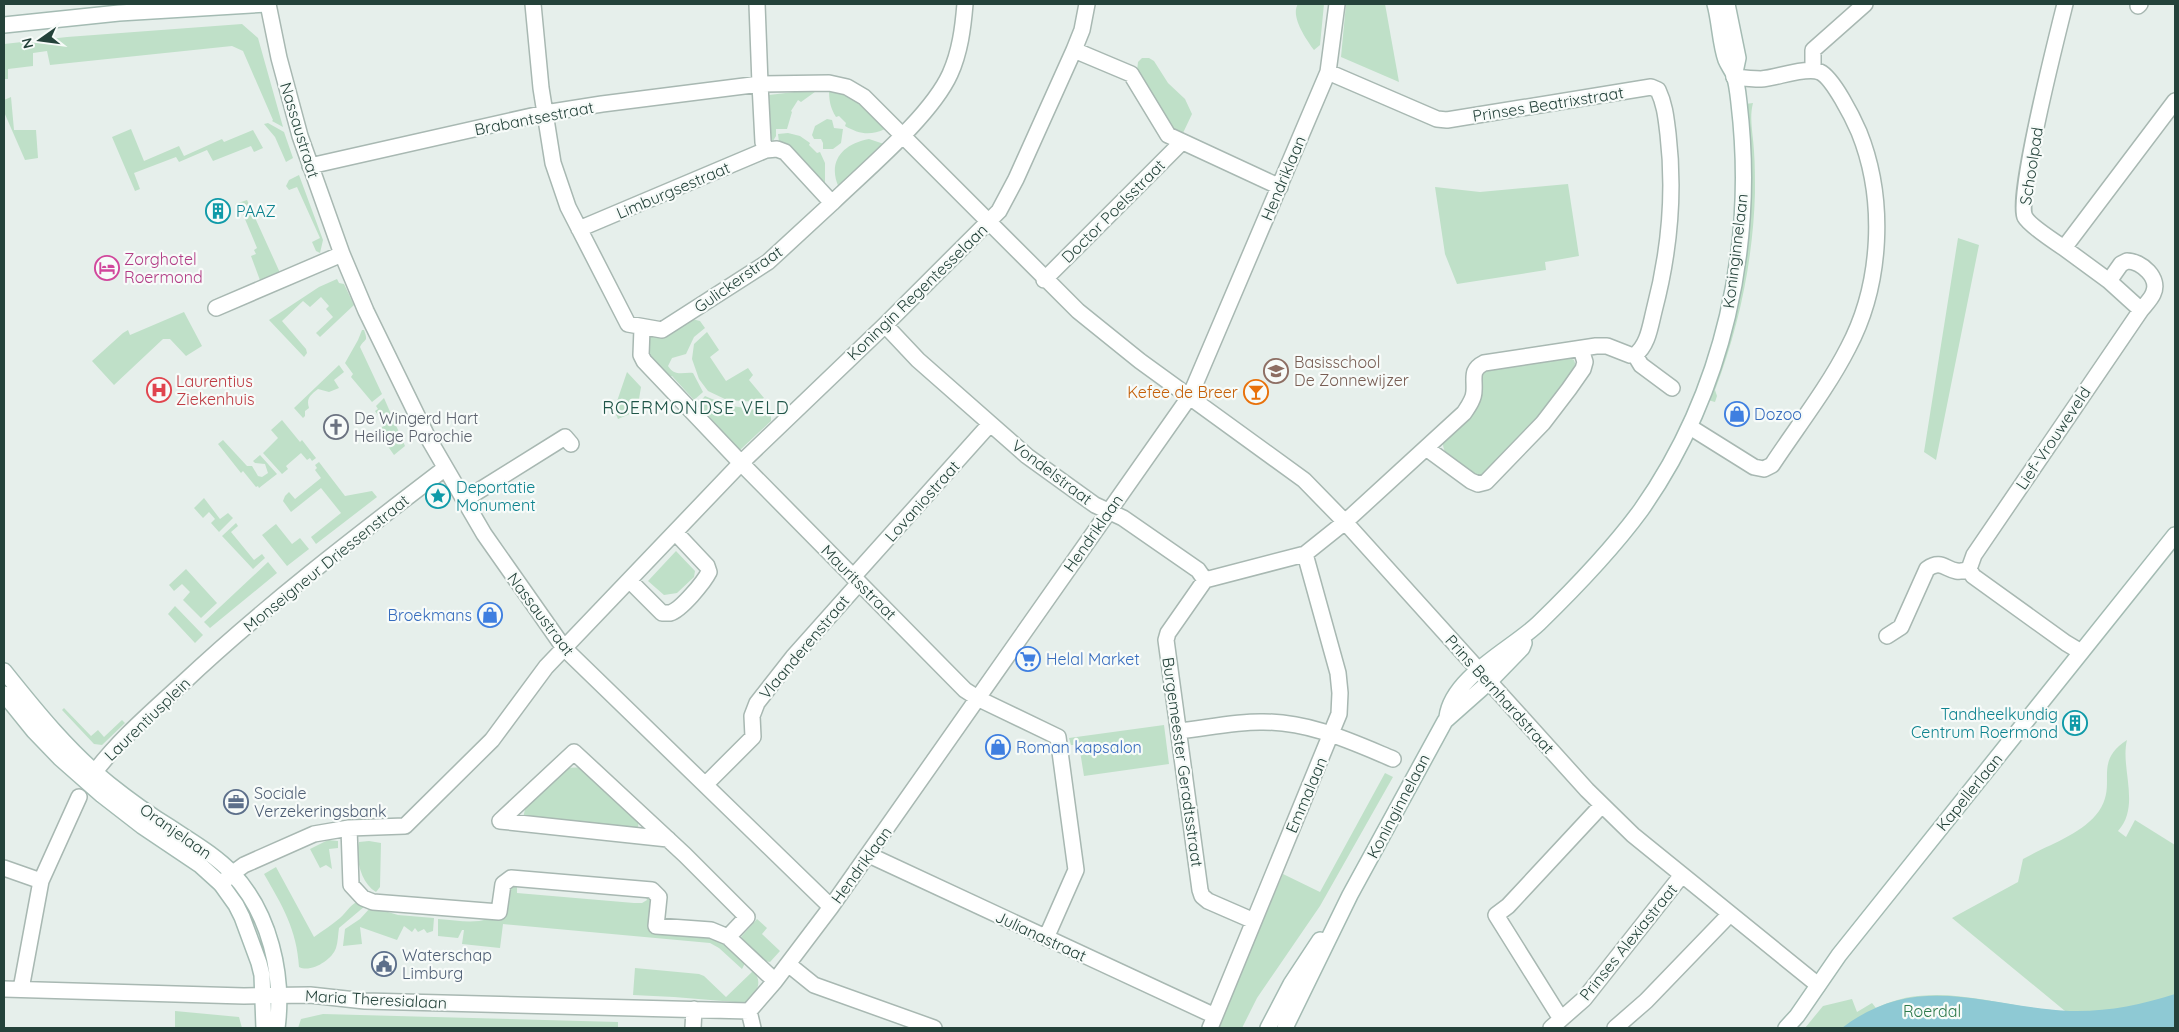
<svg xmlns="http://www.w3.org/2000/svg" width="2179" height="1032" font-family="Quicksand,sans-serif">
<style>
.green{fill:#bfe0c8}
.water{fill:#8ec9d4}
.lines{fill:none;stroke-linecap:round;stroke-linejoin:round}
.street-casing{stroke:#a8b8b2;stroke-width:18}
.secondary-casing{stroke:#a4bbb3;stroke-width:18}
.street{stroke:#fff;stroke-width:15}
.secondary{stroke:#fff;stroke-width:15}
.labels{text-anchor:middle;stroke-width:4.5;stroke-linejoin:round;paint-order:stroke}
.street-label{font-size:16px;fill:#24423a;stroke:#f7fbf9}
.culture-label{font-size:16px;fill:#0d838f;stroke:#f7fbf9;text-anchor:start}
.hotel-label{font-size:16px;fill:#b23c85;stroke:#f7fbf9;text-anchor:start}
.education-label{font-size:16px;fill:#785e54;stroke:#f7fbf9;text-anchor:start}
.health-label{font-size:16px;fill:#be3a42;stroke:#f7fbf9;text-anchor:start}
.food-label{font-size:16px;fill:#c56008;stroke:#f7fbf9;text-anchor:end}
.shop-label{font-size:16px;fill:#366cbe;stroke:#f7fbf9;text-anchor:start}
.worship-label{font-size:16px;fill:#5b616d;stroke:#f7fbf9;text-anchor:start}
.service-label{font-size:16px;fill:#4e5e75;stroke:#f7fbf9;text-anchor:start}
.park-label{font-size:16px;fill:#2d7a4b;stroke:#f7fbf9}
.neighbourhood-label{font-size:18px;letter-spacing:1px;fill:#1f5548;stroke:#f7fbf9}
</style>
<rect width="100%" height="100%" fill="#e6efeb"/>
<path class="green" d="M1298,4H1324L1320,45L1314,50C1306,39 1290,16 1298,4Z
M1346,4H1385L1399,82L1341,57Z
M242,24L258,38L283,127L272,121L273,120L243,51L232,46L50,65L47,51L33,53V66L8,69V79H4V44L67,37Z
M1142,58H1149L1154,61L1168,83L1185,99L1192,114L1183,133L1173,131L1137,71L1138,62Z
M819,89L801,102L798,100L791,111L792,112L787,129H776V136L773,141L767,133L766,99L769,95Z
M829,89C853,94 868,111 885,129C870,136 859,134 845,126L846,123L839,116L836,117C830,107 829,100 829,89Z
M11,97L14,130H36L38,158L25,160L4,112V100Z
M1753,103C1749,119 1753,133 1754,151C1755,165 1755,179 1755,193C1753,261 1739,327 1715,390L1717,396L1715,402L1708,400L1721,365L1745,104Z
M827,119L832,120L834,128L843,129L841,143L833,149H823V143L821,139H814L812,135L815,126Z
M268,123L284,132L293,158L286,162L275,137L264,124Z
M131,129L144,161L179,146L184,156L222,139L224,142L253,130L263,148L254,152L251,146L213,161L207,150L179,162L176,157L134,173L140,189L135,191L112,137Z
M788,133L800,136L810,143L809,145L817,153L820,152L825,163V185L782,142H779L778,134Z
M869,139L884,144L839,188C827,162 842,144 869,139Z
M299,175L323,240L320,253L316,251L312,242L320,238L297,187L289,190L286,186L289,180Z
M1568,184L1579,256L1545,262L1546,270L1457,284L1445,254L1435,187L1480,192Z
M247,200L281,275L261,283L251,256L256,254L254,250L257,248L242,212H239L235,204Z
M1958,238L1979,245L1936,460L1924,452Z
M337,279L339,283L344,284L354,305L320,337L316,333L333,317L326,309L329,306L321,297L310,307L303,301L282,321L306,349L307,353L304,357L269,320L319,287Z
M184,312L202,346L186,356L170,339H163L114,385L92,361L123,333L128,330L130,335Z
M692,319L700,321L705,328L694,337L686,354L672,358L668,366C675,377 683,372 693,373L703,392L694,400L672,376L668,378L648,355V335Z
M362,330H364C369,343 364,338 360,347L382,394L372,402L351,377L353,374L345,363L358,340Z
M707,332L719,350L710,357L726,381L748,368L753,375L749,380L764,398L758,402L727,400L708,391L699,379L692,359L694,344Z
M1566,356L1574,360L1576,366L1535,421L1482,477L1476,478C1466,470 1443,458 1443,444L1481,373L1485,369Z
M339,365L344,372L334,380L339,388L329,392L318,389C310,395 306,399 309,408L305,411V416L303,418L294,408Z
M627,372L641,387L637,411L618,419L614,410Z
M705,396L726,405L764,411L771,416V421L740,450L735,449L723,437L725,434L698,404Z
M384,398L405,446L394,455L377,431L385,425L375,411L378,409L376,406Z
M282,420L300,442L302,440L316,458L312,461L310,458L307,460L301,453L286,466L288,469L282,474L263,453L278,438L271,430Z
M223,440L247,466H252L258,476L262,477L268,473L265,464L255,463L253,461L260,455L277,474L259,488L258,486L256,487L243,471L241,473L218,444Z
M319,462L345,496L372,491L377,497L316,544L311,537L341,513L321,488L291,512L283,501L285,496L289,492L295,499L321,478L315,470L317,468L315,465Z
M204,498L220,519L228,513L233,518L219,532L211,523L215,519L209,512L203,518L194,508Z
M236,523L238,526L231,532L254,560L262,554L265,558L253,569L222,536Z
M276,524L292,544L300,538L309,549L287,566L262,535Z
M676,551L695,571L694,577L677,593L664,595L648,581Z
M268,562L277,573L210,628L204,622Z
M186,569L217,603L201,618L183,600L190,592L182,584L174,591L169,585Z
M175,606L203,635L195,643L168,614Z
M64,708L91,736L98,730L104,737L122,720L125,723L102,745L94,744L62,710Z
M1164,725L1169,764L1084,776L1079,745H1071L1069,738Z
M2127,740C2120,768 2141,806 2118,831L2126,837L2135,820L2175,845V1028H1805L1823,1006L1852,999L1857,1012L1872,1003L1876,1008C1937,978 2002,1009 2065,1011L1952,918L2018,882L2023,859C2047,845 2082,835 2099,811C2118,783 2092,763 2127,740Z
M589,767L639,817L638,828L523,818L526,805L564,768Z
M1385,773L1393,777L1320,906L1257,998L1242,1028H1217L1283,874L1320,892Z
M328,840L338,841V848L329,849L332,869L326,865L320,868L310,849Z
M369,841L381,843L380,887L376,892C361,883 355,859 359,842Z
M276,867L314,937C322,931 332,925 340,918C346,913 350,905 357,902L365,906L339,928C338,934 338,942 336,948C332,960 311,973 299,967C297,930 282,905 264,874Z
M517,885V893L634,903H642L647,900L645,895L652,902L650,920L725,942L745,963L742,969L719,948L710,943L503,924L500,948L462,944L464,930H462L458,938L438,936V919C466,921 484,927 507,908L509,888Z
M371,907L398,915L434,918L433,931L427,933L424,929L418,932L415,928L412,932L404,926L397,940L360,927L362,944L343,946L345,929L360,919Z
M757,919L767,928L762,934L780,951L770,962L765,961L741,937Z
M635,968L699,974L704,976L726,997L753,971C764,982 756,993 747,1003L674,997L633,995Z
M175,1011L239,1017L242,1028H175Z
M323,1014L618,1022V1027L298,1028L301,1019Z"/>
<path class="water" d="M2175,994V1028H1842C1917,970 1987,1007 2070,1011C2107,1012 2140,1005 2175,994Z"/>
<g class="lines">
<defs>
<path id="street" d="M268,4L279,58L300,136L342,254L366,311L427,436L484,534L564,648L831,907
M533,4L541,88L553,163L568,207L628,324L662,330L768,262L832,203
M965,4C963,28 960,52 950,74C931,116 866,170 832,203L785,152L777,149L766,150L763,142L760,84L829,83L847,87L864,97L1078,311L1140,361L1304,480L1345,522L1587,790L1633,835L1818,985
M2065,4C2058,32 2015,201 2025,217C2029,225 2055,242 2064,248L2175,101
M2138,6L2140,4
M1074,50L1131,74L1168,135L1280,187
M1813,70V50L1865,4
M1328,72L1437,119L1447,120L1651,87L1658,90C1665,105 1666,118 1668,134C1675,194 1669,254 1654,311C1650,327 1648,345 1635,355
M310,166L545,113L602,104L760,84L757,4
M579,229L766,150
M2064,248L2109,281
M2127,261C2141,261 2161,278 2153,294C2151,299 2145,305 2141,310L2109,281L2121,264Z
M1044,280L1181,143
M216,308L342,254
M885,325L918,360L1027,456L1095,505L1123,518L1198,570L1205,580L1305,554L1345,522L1464,413C1468,407 1474,399 1474,391C1475,378 1470,370 1484,363L1596,346H1607L1630,355H1635
M642,328L641,355L644,361L741,463L965,690L979,699L1058,737L1076,870L1046,938
M1635,355L1641,365L1672,388
M1690,427L1754,467L1764,469L1772,465C1797,427 1827,389 1848,348C1882,284 1886,199 1859,132C1853,118 1833,78 1820,72C1806,66 1777,78 1761,79C1752,79 1743,78 1734,77
M1426,448L1471,481L1478,484L1486,482L1543,423L1569,389L1583,369L1585,362L1581,349
M464,500L565,437L571,444
M853,577L990,424
M629,580L662,613C664,613 669,613 670,613C681,610 704,582 709,572L707,566L675,532
M1205,580L1168,633L1166,640L1200,890L1202,896L1208,901L1254,921
M1887,636L1901,627L1927,569C1945,556 1948,578 1969,569
M2081,652L2066,643L1973,576L1969,569L1974,555L2141,310
M1179,731C1206,728 1234,722 1260,722C1308,721 1350,741 1393,759
M88,781C114,744 150,713 183,683C265,606 355,537 444,469
M706,784L753,737L752,716L757,703L793,657L859,583
M349,828L351,885L363,898L373,902L499,912L503,884L511,878L652,890L659,897L656,926L711,930L728,937L775,981
M668,839L500,821L574,752L685,855L747,917L728,937
M869,855L1215,1016
M4,868L41,881
M221,884L233,873L244,865L314,834L349,828L405,826L492,740L546,667L741,463L885,325L999,211L1016,179L1074,50L1082,30L1087,4
M788,964L814,985L934,1028
M4,989L244,996L310,995L365,1001L749,1011
M21,989L41,881L79,797
M749,1011L775,981L831,907L1190,396L1328,72L1337,4
M749,1011L753,1028
M1561,1019L1496,915L1508,906L1602,805
M693,1028L694,1009
M1210,1028L1339,714L1340,693L1338,673L1305,554
M1551,1028L1584,999L1682,875
M1615,1028L1646,1001L1730,914"/>
<path id="secondary" d="M1727,4L1738,58L1734,77
M4,25L119,13L267,4
M4,671C36,711 69,752 109,784C129,800 150,815 171,828C192,842 215,855 232,873C270,913 284,975 277,1028
M4,694L34,731L60,758L102,795L142,826L200,865L221,884L236,905L242,917L259,963L262,975L264,1028
M1447,717C1452,677 1512,649 1539,623C1576,587 1611,551 1641,510C1724,392 1756,246 1739,103C1738,94 1737,83 1734,75C1732,70 1728,65 1726,60C1720,43 1720,22 1715,4
M1268,1028L1291,984L1320,940
M1285,1028L1350,895L1445,721L1489,682L1522,648L1524,643
M1786,1028L1797,1016L1839,955L2175,535"/>
</defs>
<use href="#street" class="street-casing"/>
<use href="#secondary" class="secondary-casing"/>
<use href="#street" class="street"/>
<use href="#secondary" class="secondary"/>
</g>
<defs>
<symbol id="building-ring" viewBox="-11 -11 22 22"><circle r="9.5" fill="#f7fbf9" stroke="#0f9aa8" stroke-width="1.5"/><path d="M-4-6H4V6H1V3H-1V6H-4ZM-2.5-4.3h1.7v1.8h-1.7ZM.8-4.3h1.7v1.8H.8ZM-2.5-1h1.7V.8h-1.7ZM.8-1h1.7V.8H.8Z" fill="#0f9aa8"/></symbol>
<symbol id="hotel-ring" viewBox="-11 -11 22 22"><circle r="9.5" fill="#f7fbf9" stroke="#d1479c" stroke-width="1.5"/><path d="M-6-4.5h1.5V1H6V5H4.5V3h-9V5H-6ZM-4 0a1.8 1.8 0 1 1 3.6 0ZM.5 0V-2.5h3Q6-2.5 6 0Z" fill="#d1479c"/></symbol>
<symbol id="school-ring" viewBox="-11 -11 22 22"><circle r="9.5" fill="#f7fbf9" stroke="#8d6e63" stroke-width="1.5"/><path d="M0-5L7-2L0 1L-7-2ZM-4 1L0 2.5L4 1V4Q0 6-4 4Z" fill="#8d6e63"/></symbol>
<symbol id="hospital-ring" viewBox="-11 -11 22 22"><circle r="9.5" fill="#f7fbf9" stroke="#e0444e" stroke-width="1.5"/><path d="M-5-5h3v3.5h4V-5h3V5h-3V1.5h-4V5h-3Z" fill="#e0444e"/></symbol>
<symbol id="bar-ring" viewBox="-11 -11 22 22"><circle r="9.5" fill="#f7fbf9" stroke="#e8710a" stroke-width="1.5"/><path d="M-6-5H6L.8 .8V4.5H3.5V6h-7V4.5H-.8V.8Z" fill="#e8710a"/></symbol>
<symbol id="shop-ring" viewBox="-11 -11 22 22"><circle r="9.5" fill="#f7fbf9" stroke="#3f7fe0" stroke-width="1.5"/><path d="M-5-2.5h2.3a2.7 3.5 0 0 1 5.4 0H5L5.5 6h-11ZM-1.5-2.5h3a1.5 2.3 0 0 0-3 0Z" fill="#3f7fe0"/></symbol>
<symbol id="church-ring" viewBox="-11 -11 22 22"><circle r="9.5" fill="#f7fbf9" stroke="#6b7280" stroke-width="1.5"/><path d="M-1.2-6h2.4v3.5h3.3v2.4h-3.3V6h-2.4V-.1h-3.3v-2.4h3.3Z" fill="#6b7280"/></symbol>
<symbol id="sight-ring" viewBox="-11 -11 22 22"><circle r="9.5" fill="#f7fbf9" stroke="#0f9aa8" stroke-width="1.5"/><path d="M0-6L1.8-2.2L6-1.7L2.9 1.2L3.7 5.4L0 3.3L-3.7 5.4L-2.9 1.2L-6-1.7L-1.8-2.2Z" fill="#0f9aa8"/></symbol>
<symbol id="supermarket-ring" viewBox="-11 -11 22 22"><circle r="9.5" fill="#f7fbf9" stroke="#3f7fe0" stroke-width="1.5"/><path d="M-6-5.5h2.5l.6 2H6L4.5 2H-2.5L-4.4-4H-6ZM-1.5 3.2a1.3 1.3 0 1 0 .1 0ZM3 3.2a1.3 1.3 0 1 0 .1 0Z" fill="#3f7fe0"/></symbol>
<symbol id="office-ring" viewBox="-11 -11 22 22"><circle r="9.5" fill="#f7fbf9" stroke="#5c6f8a" stroke-width="1.5"/><path d="M-6-3h4V-5.5h4V-3h4V5H-6ZM-1-4.5V-3h2v-1.5ZM-6 0V1H6V0Z" fill="#5c6f8a"/></symbol>
<symbol id="civic-ring" viewBox="-11 -11 22 22"><circle r="9.5" fill="#f7fbf9" stroke="#5c6f8a" stroke-width="1.5"/><path d="M-.6-6.5H3V-4.5H.6V-3L4-1V1h2V6H-6V1h2V-1L-.6-3ZM-1.2 2.5V6h2.4V2.5Z" fill="#5c6f8a"/></symbol>
</defs>
<g fill-rule="evenodd">
<use href="#building-ring" x="204" y="197" width="28" height="28"/>
<use href="#hotel-ring" x="93" y="254" width="28" height="28"/>
<use href="#school-ring" x="1262" y="357" width="28" height="28"/>
<use href="#hospital-ring" x="145" y="376" width="28" height="28"/>
<use href="#bar-ring" x="1242" y="378" width="28" height="28"/>
<use href="#shop-ring" x="1723" y="400" width="28" height="28"/>
<use href="#church-ring" x="322" y="413" width="28" height="28"/>
<use href="#sight-ring" x="424" y="482" width="28" height="28"/>
<use href="#shop-ring" x="476" y="601" width="28" height="28"/>
<use href="#supermarket-ring" x="1014" y="645" width="28" height="28"/>
<use href="#building-ring" x="2061" y="709" width="28" height="28"/>
<use href="#shop-ring" x="984" y="733" width="28" height="28"/>
<use href="#office-ring" x="222" y="788" width="28" height="28"/>
<use href="#civic-ring" x="370" y="950" width="28" height="28"/>
</g>
<g class="labels">
<g class="street-label">
<text transform="translate(1548 104) rotate(-9)" y="6">Prinses Beatrixstraat</text>
<text transform="translate(534 118) rotate(-11)" y="6">Brabantsestraat</text>
<text transform="translate(300 130) rotate(73)" y="6">Nassaustraat</text>
<text transform="translate(2031 166) rotate(-81)" y="6">Schoolpad</text>
<text transform="translate(1283 178) rotate(-67)" y="6">Hendriklaan</text>
<text transform="translate(673 190) rotate(-23)" y="6">Limburgsestraat</text>
<text transform="translate(1113 211) rotate(-45)" y="6">Doctor Poelsstraat</text>
<text transform="translate(1735 251) rotate(-83)" y="6">Koninginnelaan</text>
<text transform="translate(738 279) rotate(-35)" y="6">Gulickerstraat</text>
<text transform="translate(917 292) rotate(-44)" y="6">Koningin Regentesselaan</text>
<text transform="translate(2053 438) rotate(-56)" y="6">Lief-Vrouweveld</text>
<text transform="translate(1052 472) rotate(37)" y="6">Vondelstraat</text>
<text transform="translate(922 501) rotate(-48)" y="6">Lovaniostraat</text>
<text transform="translate(1093 533) rotate(-55)" y="6">Hendriklaan</text>
<text transform="translate(326 563) rotate(-39)" y="6">Monseigneur Driessenstraat</text>
<text transform="translate(859 582) rotate(45)" y="6">Mauritsstraat</text>
<text transform="translate(541 614) rotate(53)" y="6">Nassaustraat</text>
<text transform="translate(804 647) rotate(-50)" y="6">Vlaanderenstraat</text>
<text transform="translate(1500 694) rotate(48)" y="6">Prins Bernhardstraat</text>
<text transform="translate(147 719) rotate(-44)" y="6">Laurentiusplein</text>
<text transform="translate(1183 762) rotate(82)" y="6">Burgemeester Geradtsstraat</text>
<text transform="translate(1969 792) rotate(-51)" y="6">Kapellerlaan</text>
<text transform="translate(1306 795) rotate(-67)" y="6">Emmalaan</text>
<text transform="translate(1398 806) rotate(-62)" y="6">Koninginnelaan</text>
<text transform="translate(176 831) rotate(35)" y="6">Oranjelaan</text>
<text transform="translate(861 865) rotate(-54)" y="6">Hendriklaan</text>
<text transform="translate(1041 936) rotate(25)" y="6">Julianastraat</text>
<text transform="translate(1628 942) rotate(-51)" y="6">Prinses Alexiastraat</text>
<text transform="translate(376 999) rotate(3)" y="6">Maria Theresialaan</text>
</g>
<g class="culture-label">
<text x="236" y="217">PAAZ</text>
<text x="456" y="493">Deportatie<tspan x="456" dy="18">Monument</tspan></text>
<text x="2058" y="720" text-anchor="end">Tandheelkundig<tspan x="2058" dy="18">Centrum Roermond</tspan></text>
</g>
<g class="hotel-label">
<text x="124" y="265">Zorghotel<tspan x="124" dy="18">Roermond</tspan></text>
</g>
<g class="education-label">
<text x="1294" y="368">Basisschool<tspan x="1294" dy="18">De Zonnewijzer</tspan></text>
</g>
<g class="health-label">
<text x="176" y="387">Laurentius<tspan x="176" dy="18">Ziekenhuis</tspan></text>
</g>
<g class="food-label">
<text x="1238" y="398">Kefee de Breer</text>
</g>
<g class="shop-label">
<text x="1754" y="420">Dozoo</text>
<text x="472" y="621" text-anchor="end">Broekmans</text>
<text x="1046" y="665">Helal Market</text>
<text x="1016" y="753">Roman kapsalon</text>
</g>
<g class="worship-label">
<text x="354" y="424">De Wingerd Hart<tspan x="354" dy="18">Heilige Parochie</tspan></text>
</g>
<g class="service-label">
<text x="254" y="799">Sociale<tspan x="254" dy="18">Verzekeringsbank</tspan></text>
<text x="402" y="961">Waterschap<tspan x="402" dy="18">Limburg</tspan></text>
</g>
<g class="park-label">
<text x="1932" y="1017">Roerdal</text>
</g>
<g class="neighbourhood-label">
<text x="696" y="414">ROERMONDSE VELD</text>
</g>
</g>
<rect width="2179" height="1032" fill="none" stroke="#24423a" stroke-width="10"/>
<g transform="translate(40 40) rotate(256)" stroke="#f7fbf9" stroke-width="4" paint-order="stroke">
<path d="M0-4L9 19L0 12L-9 19Z" fill="#24423a"/>
<text y="-8" font-size="14" font-weight="bold" text-anchor="middle" fill="#24423a">N</text>
</g>
</svg>
